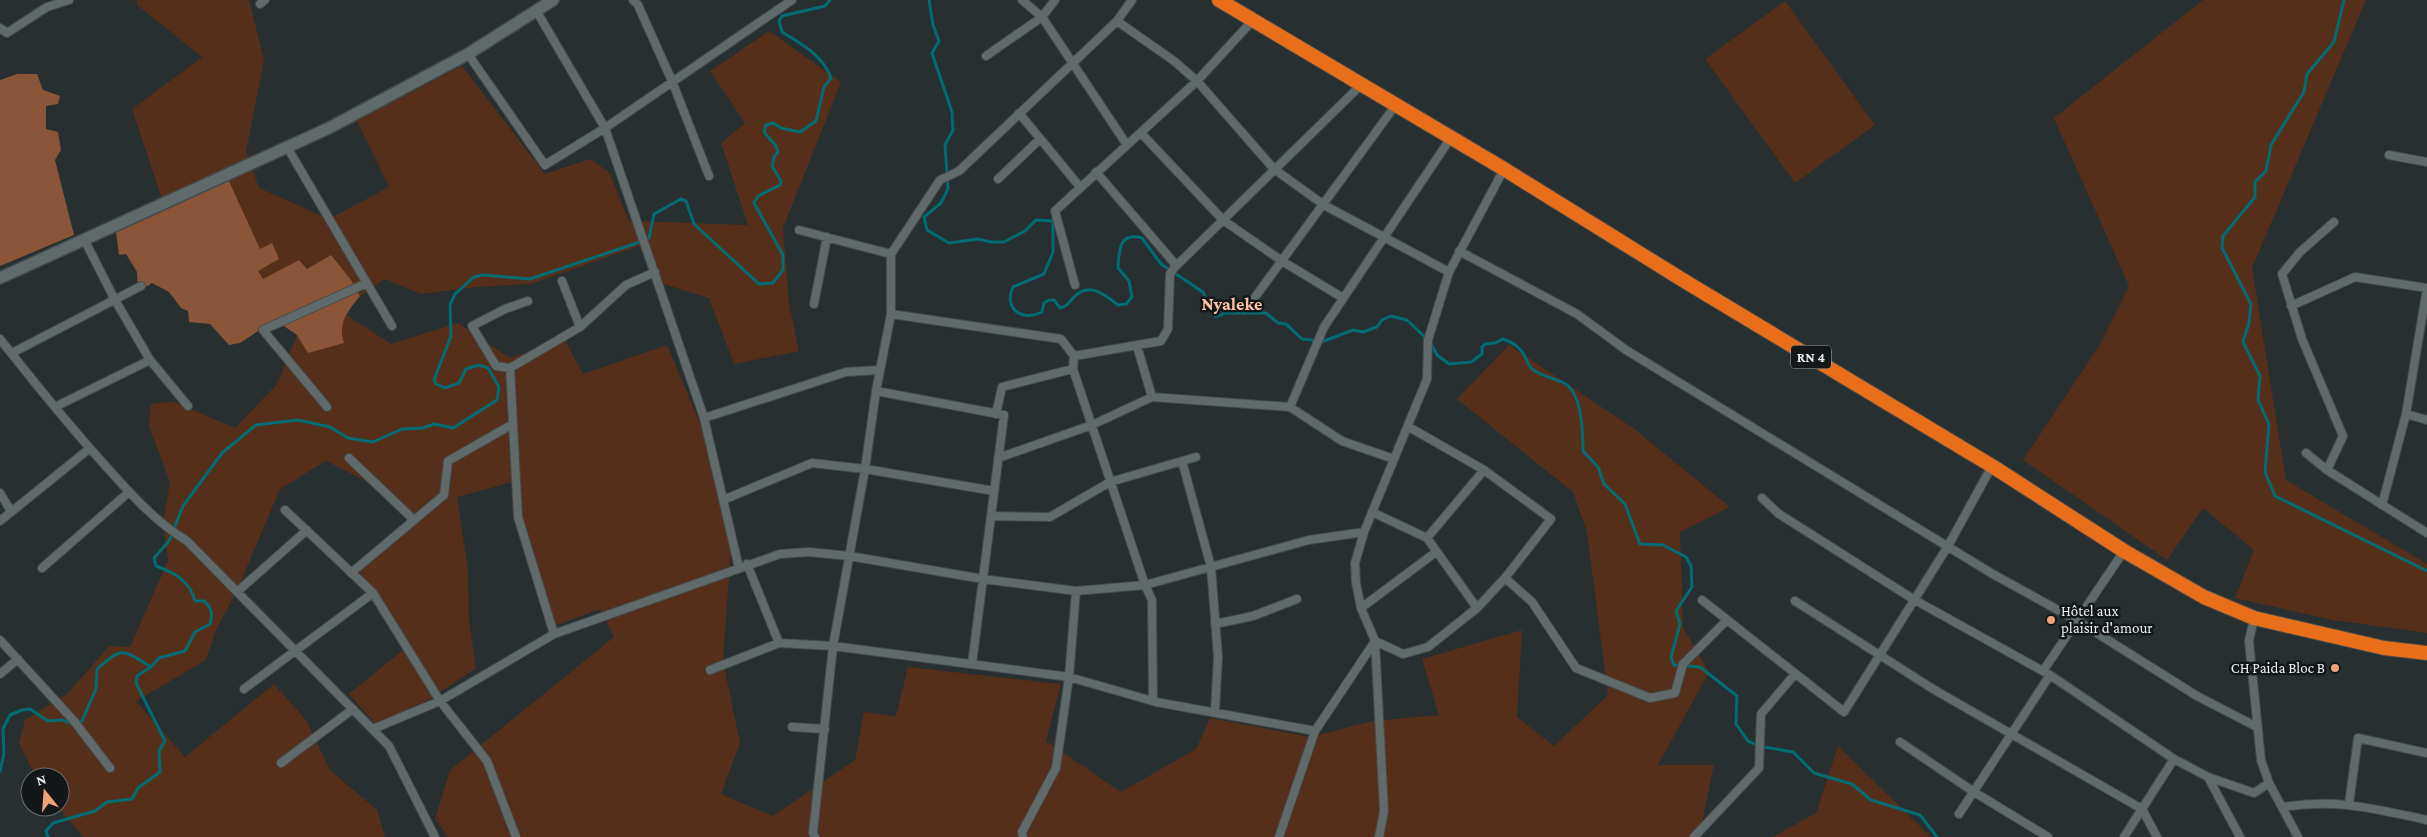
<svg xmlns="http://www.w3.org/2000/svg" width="2427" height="837" font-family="'Crimson Pro',serif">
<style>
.green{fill:#552f1a}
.forest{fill:#8b5539}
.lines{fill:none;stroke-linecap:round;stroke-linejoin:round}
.stream{stroke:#006c73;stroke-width:3}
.street-casing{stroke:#444a4b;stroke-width:10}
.secondary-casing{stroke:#444a4b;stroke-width:14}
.highway-casing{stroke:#444a4b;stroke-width:16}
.street{stroke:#606a6b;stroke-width:8}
.secondary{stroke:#606a6b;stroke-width:11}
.highway{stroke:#e96e19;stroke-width:14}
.poi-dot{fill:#f0a279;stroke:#131717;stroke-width:2}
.labels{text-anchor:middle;stroke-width:5;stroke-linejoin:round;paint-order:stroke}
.shield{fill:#131717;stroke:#a8adae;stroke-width:1}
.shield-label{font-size:14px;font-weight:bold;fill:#e8edee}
.poi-label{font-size:15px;fill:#e8edee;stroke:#131717;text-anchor:start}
.quarter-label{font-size:18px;font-weight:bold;fill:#fec3a4;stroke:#131717}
</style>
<rect width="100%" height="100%" fill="#272f30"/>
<path class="green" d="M137,0H249L264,60L246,152L259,188L329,219L389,187L357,121L462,66L545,174L590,159L609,172L629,221L748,225L721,143L745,123L710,71L769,31L841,82L783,228L789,304L799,351L734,364L709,298L654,281L639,246L531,284L476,287L421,294L385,279L360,296L351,280L307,269L299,260L263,279L257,271L279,259L260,250L228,179L165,208L132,109L202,57L137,5Z
M2203,0H2366L2252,268L2286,480L2427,564V633L2333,620L2235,598L2254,550L2203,508L2167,560L2023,460L2099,346L2129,286L2054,118Z
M1785,1L1875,125L1795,183L1705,59Z
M345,314L391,344L458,323L510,358L565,340L583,374L667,345L701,426L731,548L723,661L740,743L721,794L773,816L855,760L864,712L896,716L908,667L1061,684L1046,741L1121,792L1196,749L1210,718L1310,737L1373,721L1439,715L1422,659L1522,630L1517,717L1554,746L1608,695L1587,532L1573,492L1457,399L1509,345L1633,428L1730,507L1680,532L1683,627L1709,672L1658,765H1714L1699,837H448L435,819L450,770L614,637L600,609L552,627L535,587L513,482L457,497L468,570L469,620L476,668L415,709L374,723L349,694L403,650L356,565L414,515L364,480L326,461L280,489L238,588L215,632L206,660L136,701L185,757L274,684L306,720L330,770L377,810L385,837H84L58,807L60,777H36L19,743L25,720L67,694L109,646L130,647L168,561L163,523L170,482L149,426L151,404L172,401L235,428L277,384L297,335L344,342L340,333Z
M1838,746L1931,837H1773L1816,813Z"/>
<path class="forest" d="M17,74H37L43,90L60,96L58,104L46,106V129L58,132L61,150L55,160L74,235L0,266V80Z
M228,179L260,249L272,243L279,259L258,271L263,279L299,260L307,269L331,255L351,280L360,296C348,311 337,323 344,343L308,353L297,335L275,320L240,343L229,345L210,324L189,322L188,311L181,308L169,292L152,283L138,292L137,272L126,254L119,255L116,231Z"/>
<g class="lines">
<path class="stream" d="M929,0L933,25L939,41L932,53L952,112L953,130L945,145L948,189L941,203L924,217L927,230L949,243L978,239L991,242H1004L1025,231L1036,220L1053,221V252L1044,274L1013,287C1003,309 1022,322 1042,312L1044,303L1049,300H1054L1060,308C1066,307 1069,303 1073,298C1088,281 1104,294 1118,305L1126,304L1132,297L1129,281L1118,268C1119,250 1119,232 1142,238L1161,264L1203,292L1207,301L1215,305L1213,314L1216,317L1225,313H1266L1278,323L1286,324L1302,339L1312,340L1316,344L1353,330L1363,332L1377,327L1382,320L1391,316L1407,320L1431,343L1437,355L1449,364L1471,362L1482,354V347L1485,344L1495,343L1503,339C1514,343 1520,347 1526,358C1527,361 1529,366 1531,368C1539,376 1554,378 1564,383C1582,392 1583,432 1583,451L1598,467L1604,484L1625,504L1640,544L1663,545L1686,557L1691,566L1692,587L1676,611L1680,624L1671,657L1674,665L1700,667L1737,696L1736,724L1748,741L1759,746L1793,752L1814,773L1852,784L1871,800L1920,815L1937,837
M2344,0L2334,42L2307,74L2304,92L2271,145L2266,171L2255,182V197L2223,236L2222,248L2251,304L2249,323L2243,342L2260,376L2258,400L2269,424L2265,472L2275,496L2427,571
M0,771L4,754L3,729L10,715L22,710L30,709L48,721L62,720L74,724L82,721L96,689L97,669C123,646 122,649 151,667L159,658L185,651L195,632L210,624C213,614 212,608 204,601H195C190,581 175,573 156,566L154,558L169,541L183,506L222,453L256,425L298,420L330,427L348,438L373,442L402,429L423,428L434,424L453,428L497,400L499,387L488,368L479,365L466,369L459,383L445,388L436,384L434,380L451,336L450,305L455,294L474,277L483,275L530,279L640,242L649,238L654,214L681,199L686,201L694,224L759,284L773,283L783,270V255L754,203L758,196L780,185L781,181L772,166L774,157L778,152L776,146L764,132L766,125L773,123L781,128L800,132L816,121L824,87L831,78C823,55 801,44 782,32L779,21L782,16L825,6L830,0
M48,837L46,831L53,823L95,811L107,802L132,799L138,788L160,772L159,751L165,741L136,683L137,676L151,667"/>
<defs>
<path id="street" d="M633,0L638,5L672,81L709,176
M1022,0L1042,17L1127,145
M260,4L265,0
M537,12L605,128L704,418L739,568
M1117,21L1174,61L1197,81L1274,169L1324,205L1449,272
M0,28L7,33L47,7L69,0
M468,54L545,165L605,128L792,0
M986,56L1042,17L1055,0
M1019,113L1080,187
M1141,133L1223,220L1282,261L1343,298
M287,147L392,326
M2389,155L2427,162
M1096,172L1176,265
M998,179L1040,139
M799,230L891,254
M85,241L115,300L150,360L188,406
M1459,251L1577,314L1626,350L1991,573L2076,620L2197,696L2257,727
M562,281L580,327
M1075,285L1055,211L1197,81L1253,20
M1253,300L1395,106
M814,304L827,237
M2291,306L2355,277L2427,288
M891,314L1061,339L1074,356
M0,339C33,381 67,423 103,463C129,492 154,521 187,541L389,746L435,837
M1137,346L1152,397
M12,353L141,286
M510,368L496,366L472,326L505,309L528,301
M876,391L1004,415L972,664
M55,407L150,360
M327,407L263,330L367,283
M1290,407L1324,327L1450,139
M996,414L1002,387L1073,369
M2406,414L2427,420
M704,418L846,372L879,370
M2306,453L2327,470L2427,533
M349,458L414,520
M998,458L1092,425L1152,397L1290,407L1342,441L1394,459
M1182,461L1211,567L1218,657L1215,711
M2327,470L2343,436L2302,339L2282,274L2300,252L2334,222
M0,493L11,511
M1762,498L1779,514L1913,599L2050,675L2174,759L2208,777L2254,793L2269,783
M723,500L812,463L865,469L994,491
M2382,505L2406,414L2427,288
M285,510L373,593L440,701L487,761L516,837
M1372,512L1427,538L1477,608
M991,516L1050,517L1110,482L1196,457
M0,521L89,449
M1427,538L1484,470
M747,564L779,643
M42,568L129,492
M351,573L444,495L448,461L513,424
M1505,578L1532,602L1576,668L1650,698L1675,693L1683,664L1727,620
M237,592L307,530
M1702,600L1844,712L1948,546L1992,466
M1795,601L1933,689L2142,809L2157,837
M1361,608L1436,552
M2254,618L2249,641L2261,760L2269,783L2298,837
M1215,624L1253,616L1297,599
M554,634L518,517L510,368L580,327L626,285L655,272
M0,640L74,721L110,768
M710,670L779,643L833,646L1069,677L1156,702L1315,731
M2043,671L2124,551
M0,674L18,659
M244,689L373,593
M1153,701L1152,600L1145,585L1073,369L1074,356L1161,341L1168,329L1170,274L1174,268L1361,85
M792,727L825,729
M373,729L440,701L554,634L780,554L809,552L849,556L983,579L1076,591L1145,585L1309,540L1364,532
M1900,742L1974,792L2048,837
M281,763L353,709
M2208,777L2240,837
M2349,804L2358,738L2427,753
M2283,807C2336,798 2375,809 2427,820
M1959,814L2050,675
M815,837L813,833L833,646L865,469L876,391L891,314V254L940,180L959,171L1117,21L1132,0
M1023,837L1022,832L1056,768L1069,677L1076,591
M1279,837L1315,731L1375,641L1403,654L1428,647L1477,608L1505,578L1551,519L1484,470L1409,427
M1379,837L1384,811L1375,641L1361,608L1356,583L1355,563L1364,532L1427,379L1428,340L1449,272L1504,169
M1694,837L1759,768L1761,714L1795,674
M2124,837L2174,759"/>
<path id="secondary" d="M0,278L329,128L468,54L553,0"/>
<path id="highway" d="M1219,0L1504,169L1686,282L1992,466L2124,551L2204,597L2254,618L2384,648L2427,653"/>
</defs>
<use href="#street" class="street-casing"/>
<use href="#secondary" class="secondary-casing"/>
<use href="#highway" class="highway-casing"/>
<use href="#street" class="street"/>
<use href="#secondary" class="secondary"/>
<use href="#highway" class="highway"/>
</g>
<g class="poi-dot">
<circle cx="2051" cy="620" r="5"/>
<circle cx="2335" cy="668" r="5"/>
</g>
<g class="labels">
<rect class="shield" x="1791" y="345.5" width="40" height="23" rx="4"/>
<g class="shield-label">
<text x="1811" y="362">RN 4</text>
</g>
<g class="poi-label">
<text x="2061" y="616">Hôtel aux<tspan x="2061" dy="17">plaisir d'amour</tspan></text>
<text x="2325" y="673" text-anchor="end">CH Paida Bloc B</text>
</g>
<g class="quarter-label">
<text x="1232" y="310">Nyaleke</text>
</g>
</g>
<g transform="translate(45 792) rotate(343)"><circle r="24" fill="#131717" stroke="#686d6d"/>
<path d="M0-4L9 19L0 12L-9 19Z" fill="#f0a279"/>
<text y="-8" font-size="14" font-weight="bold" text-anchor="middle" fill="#e8edee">N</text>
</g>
</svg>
